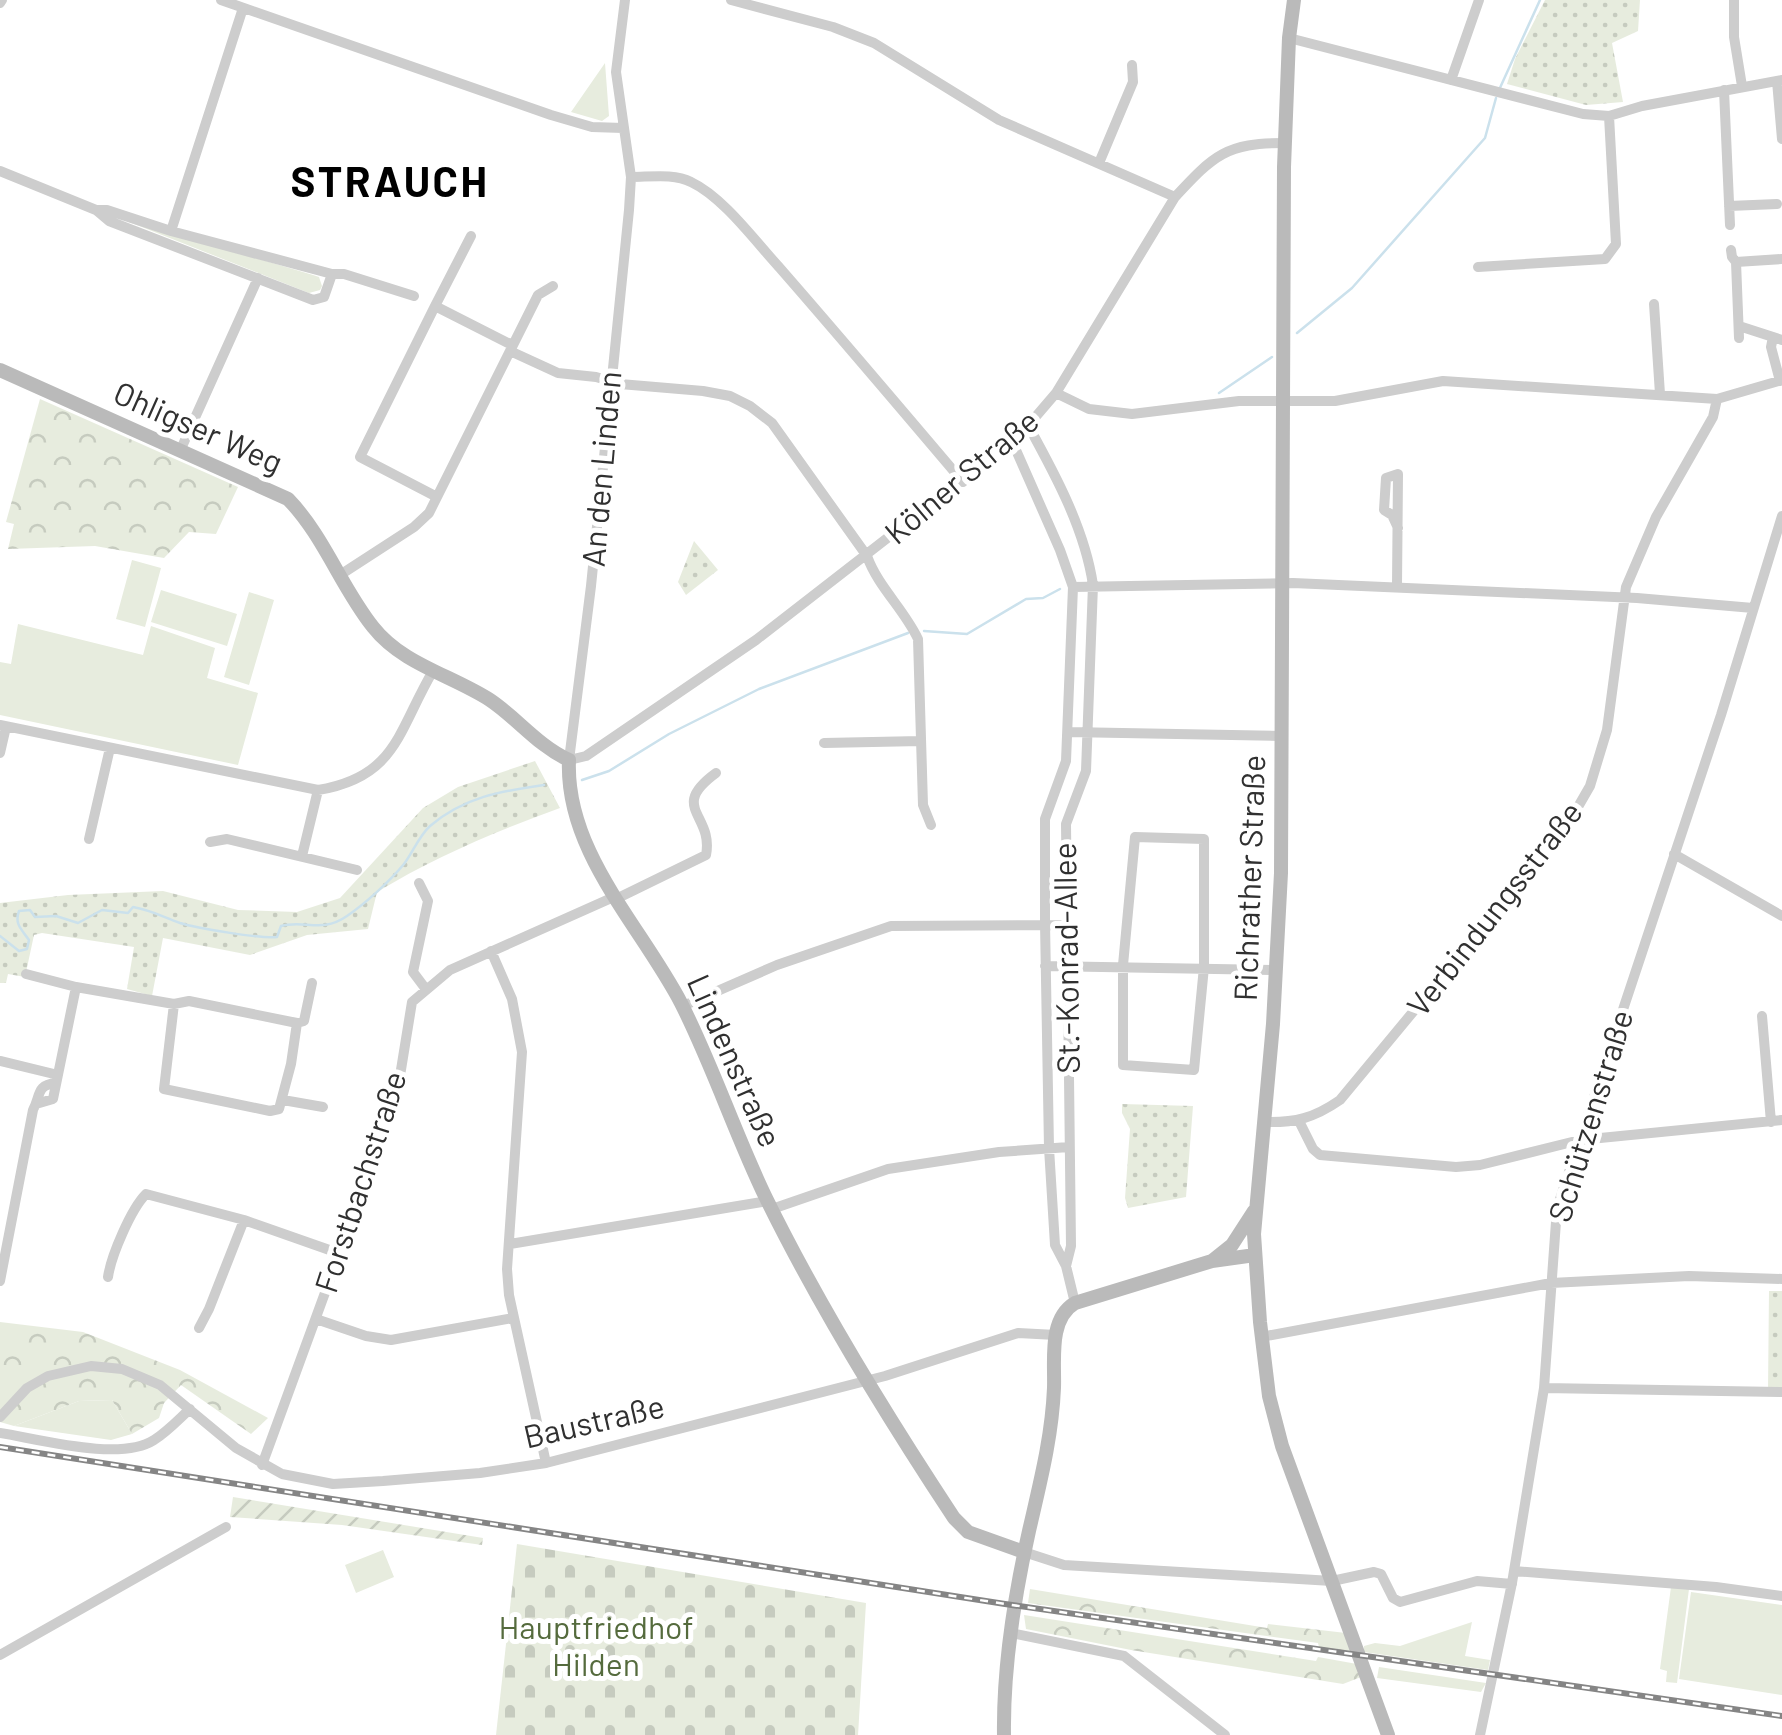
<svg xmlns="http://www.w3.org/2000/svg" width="1782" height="1735" font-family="Barlow,sans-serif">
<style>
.grass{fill:#e7ecde}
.forest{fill:url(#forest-crowns)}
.cemetery{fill:url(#cemetery-stones)}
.park{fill:url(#park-dots)}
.garden{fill:url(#garden-furrows)}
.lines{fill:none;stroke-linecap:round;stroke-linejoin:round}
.stream{stroke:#cbe1ec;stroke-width:2.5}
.street{stroke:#cdcdcd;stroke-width:10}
.secondary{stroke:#bababa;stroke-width:14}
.rail-casing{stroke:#858585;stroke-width:6}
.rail{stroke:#fff;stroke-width:2.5;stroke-dasharray:8;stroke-linecap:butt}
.labels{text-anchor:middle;stroke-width:10;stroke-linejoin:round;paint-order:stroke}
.street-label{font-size:32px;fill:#303030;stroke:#fff}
.park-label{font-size:32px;fill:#556b3d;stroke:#fff}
.district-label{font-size:42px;font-weight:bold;letter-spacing:2.5px;fill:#000;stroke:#fff}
</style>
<defs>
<pattern id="forest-crowns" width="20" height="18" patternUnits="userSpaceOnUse" patternTransform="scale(2.5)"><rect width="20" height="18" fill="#e7ecde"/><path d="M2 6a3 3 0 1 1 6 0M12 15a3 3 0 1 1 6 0" fill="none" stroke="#c6cbbf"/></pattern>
<pattern id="cemetery-stones" width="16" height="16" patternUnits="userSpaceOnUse" patternTransform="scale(2.5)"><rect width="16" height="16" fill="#e7ecde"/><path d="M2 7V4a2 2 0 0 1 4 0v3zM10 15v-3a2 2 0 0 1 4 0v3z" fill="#c6cbbf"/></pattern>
<pattern id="park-dots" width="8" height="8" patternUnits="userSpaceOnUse" patternTransform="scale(2.5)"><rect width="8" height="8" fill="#e7ecde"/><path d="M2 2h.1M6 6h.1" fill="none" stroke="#c6cbbf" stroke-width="1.8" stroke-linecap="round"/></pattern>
<pattern id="garden-furrows" width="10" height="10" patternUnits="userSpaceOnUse" patternTransform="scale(2.5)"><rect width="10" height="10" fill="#e7ecde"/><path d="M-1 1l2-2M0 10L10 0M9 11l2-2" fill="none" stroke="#c6cbbf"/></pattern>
</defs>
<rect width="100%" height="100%" fill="#fff"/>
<path class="grass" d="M605,63L609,116L602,121L571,112Z
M114,216L313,275L319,277L322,286L320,290L309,293Z
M132,560L161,568L145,627L116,619Z
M161,590L237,614L227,646L151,622Z
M249,592L274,600L249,685L224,677Z
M18,624L143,655L151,626L215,648L207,678L258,693L238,765L0,715V662L11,664Z
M112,1400L132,1434L111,1440L14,1426L79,1401Z
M383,1550L394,1577L356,1593L345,1565Z
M1671,1587L1689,1589L1677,1683L1666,1682L1667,1671L1660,1669Z
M1691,1592L1782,1605V1695L1679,1679Z
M1472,1622L1465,1656L1490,1660L1488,1670L1364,1652V1646L1375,1643L1400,1646Z
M1379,1667L1486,1683L1481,1692L1377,1678Z"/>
<path class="forest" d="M40,399L238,487L216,534L189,532L164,558L95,546L8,549L14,524L6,522Z
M0,1322L83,1332L180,1370L268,1418L251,1434L181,1385L164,1403L159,1418L132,1434L112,1400L79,1401L14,1426L0,1422Z
M1030,1589L1267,1628L1268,1624L1346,1633L1353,1652L1319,1647L1318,1643L1028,1603Z
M1024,1615L1316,1661L1318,1657L1357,1664L1361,1677L1343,1684L1131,1650L1026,1629Z"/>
<path class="cemetery" d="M517,1544L866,1603L858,1735H496Z"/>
<path class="park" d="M1545,0H1640L1638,31L1612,43L1623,102L1586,105L1507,84L1515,59Z
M694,541L718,570L686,595L678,582Z
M535,761L560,808C496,831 435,857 377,892L368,929L307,935L250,955L163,938L152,996L127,989L134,947L42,933L34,935L25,977L8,974L6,983H0V903L68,895L163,891L238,910L297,912L340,898L423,808L458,787Z
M1122,1104L1193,1106L1186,1197L1128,1208L1125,1198L1130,1129L1122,1113Z
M1769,1291H1782V1389H1768Z"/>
<path class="garden" d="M233,1497L483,1538L482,1545L342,1525L230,1517Z"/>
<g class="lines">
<path class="stream" d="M1499,90L1540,0
M1297,333L1352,288L1485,138L1496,98
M1219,393L1272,357
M924,631L967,634L1026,599L1043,598L1060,589
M582,780L609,771L669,734L759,689L908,633
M0,936L19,951L27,949L29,940C22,930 14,924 19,911L30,910L35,917L56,916L78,923L102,910L128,913L133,907C151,910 163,917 180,923C196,928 261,939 277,937L281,926C305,919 321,934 347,916C366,903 389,882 404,864C413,852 419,836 430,826C464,797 501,791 544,785"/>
<path class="street" d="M221,0L551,115L592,127L623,128
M625,0L616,72L631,177L629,210L591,586L569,760L586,756L756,640L1020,435L1056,393L1175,197C1214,155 1226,143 1285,143
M731,0L833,27L874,43L999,120L1175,197
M1734,0V37L1742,86
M0,3L2,0
M1289,38L1583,114L1609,116L1642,106L1782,80
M1451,80L1479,0
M1777,81L1782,139
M1724,90L1730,225
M1099,163L1133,82L1132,65
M0,171L96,210
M631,177C650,177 674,173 691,182C723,197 755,241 779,267C841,338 902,410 963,482
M1729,206L1777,204
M171,231L243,8
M1731,250L1732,257L1736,262L1739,338
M1736,262L1782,259
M1478,267L1605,259L1616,244L1609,116
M332,274L324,297L313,300L109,221L96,210H107L171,231L332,274H344L414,296
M1654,304L1660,394
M435,306L471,236
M1739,326L1782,340
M1773,337L1771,347L1780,381
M510,351L558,373L596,377L620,384L703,391L730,396L750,406L772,423L867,556C878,587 904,609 918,639L923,805L931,825
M1056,393L1089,409L1132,414L1239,401H1335L1443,381L1717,399L1782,380
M1029,427C1056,476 1085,530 1093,585L1086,771L1066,824L1071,1246L1066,1266
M1012,441L1060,550L1073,587L1066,761L1045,819V923L1049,1148L1055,1245L1066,1266L1075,1303
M180,451L258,278
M437,497L360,457L435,306L512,345
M340,575L414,527L429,513L538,295L553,286
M1397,586L1398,474L1386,478L1384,510L1392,515L1398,528
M1073,587L1293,583L1637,598L1753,608
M0,725L318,790C397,777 398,730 433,671
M1068,732L1282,736
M824,743L921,741
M0,753L6,727
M1135,837L1204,839V967L1194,1070L1123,1065V965Z
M89,839L110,748
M210,842L227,839L357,870
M1674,854L1782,916
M302,856L318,790
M419,883L428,901L413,972L425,988
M618,898L706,855C714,814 668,808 716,773
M491,951L512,999L522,1052L507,1269L509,1295L546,1463
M1045,966L1276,970
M26,974L76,987
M683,1006L777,965L891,926L1067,925
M1762,1016L1771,1122
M297,1023L304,1021L312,983
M1,1061L58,1075
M283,1100L323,1107
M36,1104L53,1099L76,987L174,1004L189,1001L297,1023L291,1064L279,1109L270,1111L164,1089L174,1004
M1299,1121L1313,1149L1320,1155L1456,1167L1480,1165L1580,1140L1782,1120
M1264,1122C1295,1123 1314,1118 1340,1100L1567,826L1590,786L1607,730L1626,587L1656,517L1713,417L1717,399
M772,1209L888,1169L999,1152L1069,1147
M510,1244L768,1201
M108,1277C111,1256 131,1209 146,1194L244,1220L338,1253
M0,1281L33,1110C41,1095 36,1085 56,1083
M316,1319L366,1336L391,1340L513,1318
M199,1328L209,1309L244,1220
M1261,1337L1551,1283L1689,1276L1782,1279
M1544,1388L1782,1392
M0,1417L27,1388L48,1376L91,1366L122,1369L160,1385L236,1448L282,1474L333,1484L383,1481L480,1473L546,1463L885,1376L1018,1333L1056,1335
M0,1433C39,1439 120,1462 154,1440C167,1432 179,1419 190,1409
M262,1465L390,1115L399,1082L412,1002L450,970L616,896
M1024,1552L1064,1565L1332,1581L1374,1572L1381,1574L1393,1598L1400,1602L1477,1581L1512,1584
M1514,1571L1716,1587L1782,1596
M1011,1633L1124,1656L1225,1735
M0,1655L226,1527
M1480,1735L1512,1583L1544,1388L1557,1208L1721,715L1782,516"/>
<path class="secondary" d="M1294,0L1289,38L1284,167L1281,873L1273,1024L1254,1234L1260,1322L1269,1396L1282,1446L1388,1735
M0,370L288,499C324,536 341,587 373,627C402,664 451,675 490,700C517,718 538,746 569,760C565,852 641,926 681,1003C713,1066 735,1134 766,1198C820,1308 886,1415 954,1518L968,1532L1024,1552
M1212,1261L1232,1245L1254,1211
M1004,1735C1003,1666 1014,1598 1029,1531C1040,1483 1052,1437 1054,1388C1055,1361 1048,1319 1075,1303L1212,1261L1255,1255"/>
<defs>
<path id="rail" d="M0,1447L1005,1604L1782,1716"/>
</defs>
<use href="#rail" class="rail-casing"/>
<use href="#rail" class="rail"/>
</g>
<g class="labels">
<g class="street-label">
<text transform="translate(198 428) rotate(24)" y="11">Ohligser Weg</text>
<text transform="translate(602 469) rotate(-85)" y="11">An den Linden</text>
<text transform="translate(962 477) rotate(-40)" y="11">Kölner Straße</text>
<text transform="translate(1250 878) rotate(-88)" y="11">Richrather Straße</text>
<text transform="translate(1495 909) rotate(-52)" y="11">Verbindungsstraße</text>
<text transform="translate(1067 958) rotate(-91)" y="11">St.-Konrad-Allee</text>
<text transform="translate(734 1061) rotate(66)" y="11">Lindenstraße</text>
<text transform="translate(1591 1116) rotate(-73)" y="11">Schützenstraße</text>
<text transform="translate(361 1182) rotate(-72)" y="11">Forstbachstraße</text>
<text transform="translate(594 1422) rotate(-13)" y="11">Baustraße</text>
</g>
<g class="park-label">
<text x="596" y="1639">Hauptfriedhof<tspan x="596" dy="37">Hilden</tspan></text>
</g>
<g class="district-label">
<text x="390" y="197">STRAUCH</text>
</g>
</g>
</svg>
